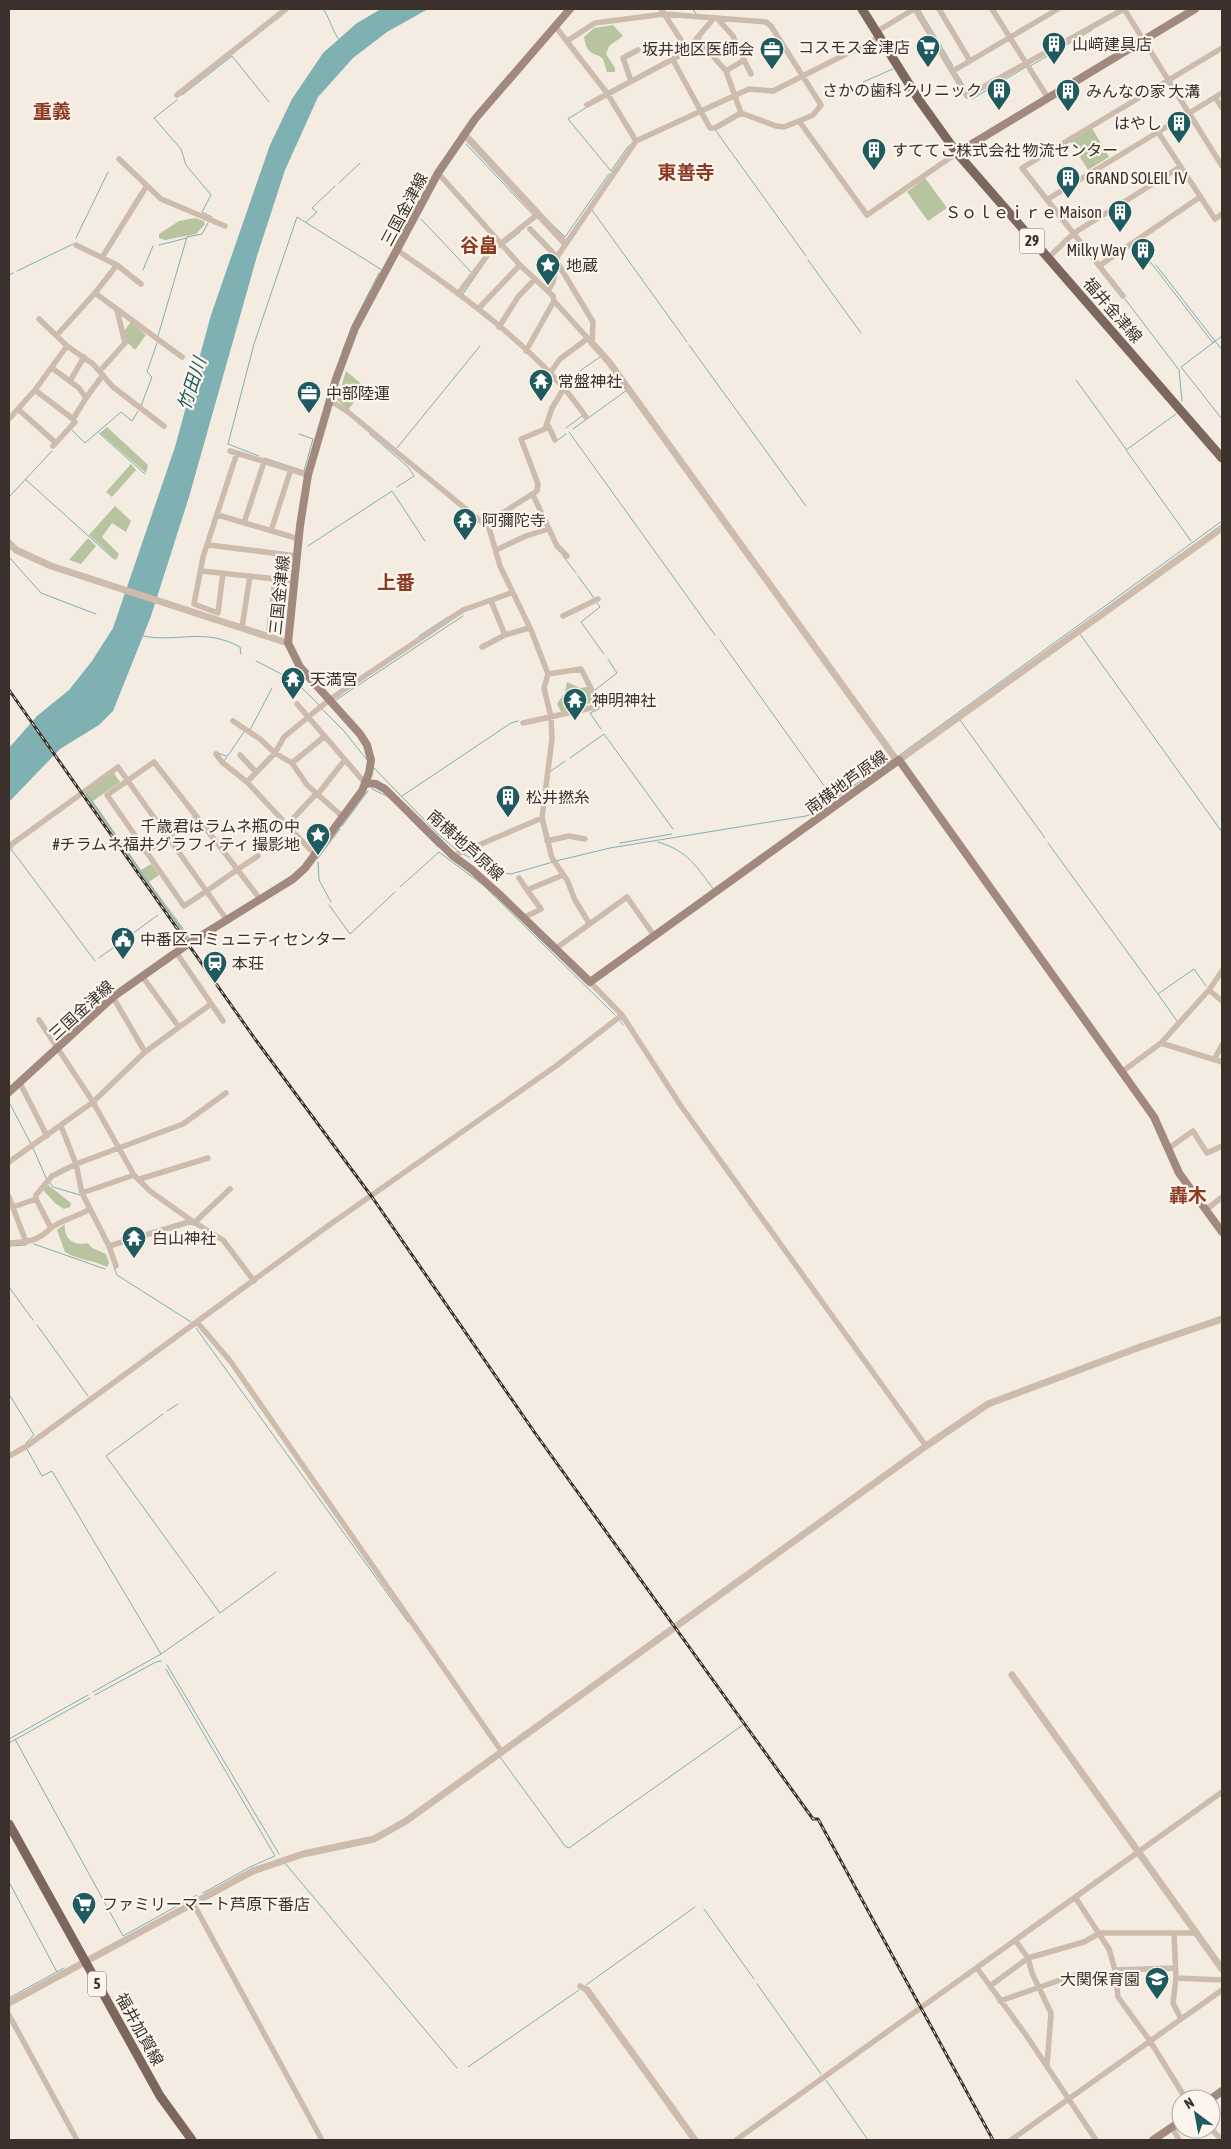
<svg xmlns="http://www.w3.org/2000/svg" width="1231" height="2149" font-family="'Asap Condensed','Noto Sans JP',sans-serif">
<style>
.green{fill:#b8c4a0}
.water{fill:#7fb0b2}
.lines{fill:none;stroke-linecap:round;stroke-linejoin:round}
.stream{stroke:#7fb0b2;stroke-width:1}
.minor{stroke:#cdbbac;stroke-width:5.5}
.tertiary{stroke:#cdbbac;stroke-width:7}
.secondary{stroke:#a18a7d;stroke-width:8}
.primary{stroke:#7d675c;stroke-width:9}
.rail-casing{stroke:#3b302b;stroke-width:3}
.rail{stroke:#fbf5ee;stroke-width:1;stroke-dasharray:4;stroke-linecap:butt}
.labels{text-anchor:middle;stroke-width:4.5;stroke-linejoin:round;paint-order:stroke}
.shield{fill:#fbf5ee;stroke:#756b66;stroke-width:1}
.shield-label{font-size:15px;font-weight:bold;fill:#3b302b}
.poi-label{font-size:16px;fill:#3b302b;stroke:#fbf5ee;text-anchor:start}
.street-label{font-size:16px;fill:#3b302b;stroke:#fbf5ee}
.water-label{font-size:18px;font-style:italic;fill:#1f5a5e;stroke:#fbf5ee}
.quarter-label{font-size:19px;font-weight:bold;fill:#8c3b22;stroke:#fbf5ee}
</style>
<rect width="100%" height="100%" fill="#f4ebe1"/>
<path class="green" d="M613,25L623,36L609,46L606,54L615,68V72H607C602,54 604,59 590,52L586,46L584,37L594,28Z
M1092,128L1109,157L1088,170L1070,141Z
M925,178L947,208L928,221L907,192Z
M195,218L204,221L205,224L196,234L165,240L159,238V234L179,221Z
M131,322L146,335L135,350L127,342L124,331Z
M346,371L365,387L348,410L337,400Z
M107,427L148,465L146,473L100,433Z
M131,464L136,470L112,497L106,492Z
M115,506L131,521L126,532L112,523L102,537L119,554L116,560L89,535Z
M88,538L96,546L81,564L69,560Z
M567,682L580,688L588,687L594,702L561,712L557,704L565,692Z
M113,772L120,782L93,801L141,870L151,864L159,875L149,882L190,937L187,939L82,795Z
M48,1185L71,1203L70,1207L64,1209L55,1203L43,1190Z
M65,1224C63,1239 74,1246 88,1243L92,1248L106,1254L109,1263L107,1267C93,1260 78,1260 65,1252L57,1230Z"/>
<path class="water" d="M381,9H428L387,32L353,58L318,97L285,170L257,256L189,497L151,616L113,711L99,725L60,749L9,802V748L37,716L69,690L92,661L113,628L175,447L211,315L270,145L292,99L323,53L357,23Z"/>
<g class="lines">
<path class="stream" d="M323,9C329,16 332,30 339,40
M693,9L696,14
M919,9L953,66
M1030,66L1092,30
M957,74L968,92
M864,84L863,82L893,69
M182,95L232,56L269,102
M972,99L1026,67
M177,100L154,118L181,149L186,165L211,195L202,212L212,217
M587,107L568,119L611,171L629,145
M716,131L806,256
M466,144L534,216
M339,183L360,163
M592,210L687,342
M421,219L472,273
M306,222L317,212L312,208L335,186
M554,226L565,237L609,174
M76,238L108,172
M506,243L520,232
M159,245L187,238
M1148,259L1213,343
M808,260L861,333
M1156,265L1222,350
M143,270L153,246
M17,271L73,244
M9,275L13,273
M463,294L485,262
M1125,299L1179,370L1182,401
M158,336L187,237L202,234L208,223
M1222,336L1181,367L1222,419
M689,345L806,506
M342,352L353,324L379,273
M1076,380L1126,449
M568,390L581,370L600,357
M141,406L152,377L147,372L157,343
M1176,414L1126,450L1191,541
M9,415V414
M566,428L582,416
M573,429L627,390
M72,430L85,443L121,412L132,421L138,411
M569,432L715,635
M99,433L145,474
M370,434L408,467L414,476L397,487
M558,440L566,434
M397,448L480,346
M259,456L228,444L254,344L297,217L382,270
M264,458L304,471L313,439L299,434
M25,479L114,559
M9,497L52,451
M308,546L392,491L425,541
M563,556L576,573
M9,557L41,593L96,614
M578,576L594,598
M597,603L600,607L581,622L604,654
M1080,634L1222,832
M143,636C179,643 203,627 240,647L241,654
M419,636L448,617
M720,640L830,794
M256,661L295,681L320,706
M595,690L617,673L608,659
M336,700L463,616
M322,709L344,731L367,760
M960,720L1045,838
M601,729L590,713L603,707
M250,730L272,688
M218,753L226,756
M897,757L1222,521
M570,758L604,734L673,829
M224,761L244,732
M373,767L438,834L459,852
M551,771L565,761
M372,789L387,796
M86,793L188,939
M402,796L511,723L518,721
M408,817L438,847
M342,826L368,791
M658,842C688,851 696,866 714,890
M620,843L672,834
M1048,843L1158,994
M11,849L95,961
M463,854L502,873L511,874L553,862
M318,858L340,829
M556,861L610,848L806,816L814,813L893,759
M318,862L319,880L331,902
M400,887L439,852L483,885L615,1015
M329,905L350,934L395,892
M99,958L158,915
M620,1021L623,1025
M1177,1021L1158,994L1194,969L1206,986
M9,1102L31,1144
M33,1148L47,1180
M50,1183L53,1187L80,1195
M34,1244L105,1269
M9,1246L26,1245
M114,1267L117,1275L191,1322
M9,1287L33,1320
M37,1325L88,1396
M196,1328L408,1622
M9,1394L34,1435L26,1443
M167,1411L178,1404
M163,1414L106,1456L220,1613L276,1572
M27,1449L42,1476L52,1471L161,1654L93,1692
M161,1654L214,1617
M167,1665L279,1854
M166,1669L275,1856L250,1867L203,1893
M95,1695L156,1662L161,1661
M747,1722L748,1721
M9,1739L88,1695
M15,1739L123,1936L197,1895
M9,1743L90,1698
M500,1757L565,1846L569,1848L743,1725
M284,1862L457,2068
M9,1882L57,1972
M704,1909L754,1979
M757,1984L821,2074
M586,1985L695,1907
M9,1998L64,1968
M468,2067L579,1990
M826,2080L868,2140"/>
<path class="minor" d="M661,9L688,51
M915,9L967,96L1124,9
M939,9L970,61
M992,9L1048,98
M1124,9L1222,166
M717,18L733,36L744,60L726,71
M555,26L607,93L636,141
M876,32L914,9
M697,38L714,18
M567,41L595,23L664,14L766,22L771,26L821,105L813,115L799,121
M673,60L710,128H715L741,113L776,126L784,127L799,121L867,215L957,153
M744,60L751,74
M953,71L1058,9
M631,81L623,58L638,50
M177,95L286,9
M1215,97L1222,108
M587,105L688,51L697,38L726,71L741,113
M1158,132L1215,219L1222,214
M119,159L161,199L225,226
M438,173L520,265L553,296L554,301L592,343
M1048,199L1222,93
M530,229L557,257V262L593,322L592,343
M76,245L117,265L95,293L182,357
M397,250C460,293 544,354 586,417
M103,256L146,187
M557,257L636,141L749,89L773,91L880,37
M1048,258L1074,233L1180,167
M117,265L141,284
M1099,266L1200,197
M548,291L553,282L557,262
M458,294L490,252L537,215
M1123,296L1022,168L1222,48
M478,309L520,265
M39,319L67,346L93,364L113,387L164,426
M499,327L518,297L534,280
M57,335L95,293
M526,351L554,301
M52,368L79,388L86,398L73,419L75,422L53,446
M100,371L125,343L117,310
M550,373L560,359L587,339
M70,381L84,357
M35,390L73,419
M86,398L103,375
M329,404L334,403L348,412L489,528L500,566L531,630L548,674L544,688L551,717L552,739L542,818L552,858L567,880L575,900L589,923
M18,409L56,443
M9,419L35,390L67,346
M547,423L555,440
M230,451L308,475
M533,495L557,546L567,556
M218,515L299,539
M244,523L264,462
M489,528L501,514L537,491L538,484L521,439L545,429L552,408L564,388
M271,531L291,469
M209,545L297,556
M496,550L526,536L548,529
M201,571L295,581
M223,573L218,613L194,604L203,557L237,453
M275,580L269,629L276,630
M491,601L505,635L529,628
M563,616L598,599
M242,627L250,576
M482,647L505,635
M297,704L365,783
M233,721L260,739L275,753L292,763L307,785L343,817
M523,723L600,706L581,669L548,674
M216,754L222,762L247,782L315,855
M240,755L255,771
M292,763L325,736
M247,782L275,753L284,737L329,700L463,610L511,593
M317,795L344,761
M286,826L316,794
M547,841L569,836L585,839
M9,849L12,844L118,767L227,920
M146,852L197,817
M258,856C233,872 209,890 184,906L107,795L154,762C190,808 225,853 260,899
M453,856L542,818
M519,878L527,890L563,875
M523,918L541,909L527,890
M555,949L627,897L655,937
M176,952L223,1021
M142,976L179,1027
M590,982L622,1015L681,1106L926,1446
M1209,990L1222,1001
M113,997L145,1052
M39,1020L93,1102L134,1175L150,1191L192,1221L223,1240L254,1281
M1161,1043L1222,1062
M1215,1058L1222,1045
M1123,1071L1161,1043L1209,990L1222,971
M20,1083L47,1136
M61,1126L76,1164L82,1193L109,1246L116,1266
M1169,1148L1193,1131L1207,1153L1222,1146
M9,1162L93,1102L145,1052L211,1004
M140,1179L208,1158
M82,1193L134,1175
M9,1197L26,1242
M13,1207L36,1199
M1206,1210L1222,1197
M194,1223L230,1189
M51,1228L36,1199V1195L52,1176L76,1164L183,1124L226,1093
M9,1243C28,1242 38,1241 51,1228C61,1220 79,1216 90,1209
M109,1246L192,1221
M197,1322L231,1362L502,1752
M9,1456L27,1446L325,1228L556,1066L622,1015
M1075,1897L1109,1949L1115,1970L1118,1997L1150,2041L1186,2099
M193,1903L322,2140
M1174,1933L1176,1978L1173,2003L1181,2019
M1015,1940L1028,1958L1032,1973L1051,2013L1047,2066
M977,1968L1026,2035L1096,2140
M1115,1970L1175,1968
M1176,1978L1222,1980
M580,1986L587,1990
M990,1986L1028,1958L1084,1942L1100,1933H1196
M1000,2001L1075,1975L1079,1983L1115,1974
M9,2015L77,2140
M1172,2127L1179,2140
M1211,2129L1222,2140
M736,2140L1222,1792
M1011,2140L1222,1990"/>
<path class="tertiary" d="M464,134L565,243
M592,343L609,362L895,758L899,760L1222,528
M9,543L16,550L51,566L288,643
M1012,1675L1222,1969
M587,1990L695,2140
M9,2003L253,1871L303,1854L374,1839L406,1821L926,1446L988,1404L1140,1347L1222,1319"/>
<path class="secondary" d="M957,153L1195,9
M365,783L376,784L385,789L453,856L471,869L500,895L590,982L899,760L1154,1117L1179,1173L1222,1232
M9,1092L113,997L188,944L293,879L305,868L362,791L369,773L371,760L367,745L360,734L300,667L288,643L300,526L308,475L336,379L355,328L438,173L475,119L570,9
M1211,2099L1222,2091
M1153,2140L1181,2121"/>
<path class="primary" d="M862,9L919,100L957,153L1222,458
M9,1824L160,2096L192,2140"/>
<defs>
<path id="rail" d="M9,690L255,1039L372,1197L535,1433L813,1819H818L993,2140"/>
</defs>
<use href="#rail" class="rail-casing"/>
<use href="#rail" class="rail"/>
</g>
<defs>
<symbol id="building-pin" viewBox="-11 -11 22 30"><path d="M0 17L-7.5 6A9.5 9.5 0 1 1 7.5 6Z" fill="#1f5a5e" stroke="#fbf5ee"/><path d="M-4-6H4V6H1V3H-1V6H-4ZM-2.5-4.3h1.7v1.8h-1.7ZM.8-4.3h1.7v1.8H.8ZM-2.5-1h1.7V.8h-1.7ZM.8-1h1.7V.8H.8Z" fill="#fff"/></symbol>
<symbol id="supermarket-pin" viewBox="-11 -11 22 30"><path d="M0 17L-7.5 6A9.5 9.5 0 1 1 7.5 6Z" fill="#1f5a5e" stroke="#fbf5ee"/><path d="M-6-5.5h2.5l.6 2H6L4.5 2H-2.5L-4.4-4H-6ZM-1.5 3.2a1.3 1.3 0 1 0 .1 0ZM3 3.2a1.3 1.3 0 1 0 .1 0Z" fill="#fff"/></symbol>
<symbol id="office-pin" viewBox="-11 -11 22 30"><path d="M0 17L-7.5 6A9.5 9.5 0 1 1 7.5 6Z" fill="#1f5a5e" stroke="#fbf5ee"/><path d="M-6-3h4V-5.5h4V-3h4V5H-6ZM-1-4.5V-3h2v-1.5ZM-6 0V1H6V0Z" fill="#fff"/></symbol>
<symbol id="sight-pin" viewBox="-11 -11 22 30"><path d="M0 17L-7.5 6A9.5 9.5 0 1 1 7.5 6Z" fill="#1f5a5e" stroke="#fbf5ee"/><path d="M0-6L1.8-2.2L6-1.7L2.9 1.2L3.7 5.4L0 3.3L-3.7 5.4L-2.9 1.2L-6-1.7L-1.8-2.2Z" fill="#fff"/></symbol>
<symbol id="temple-pin" viewBox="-11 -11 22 30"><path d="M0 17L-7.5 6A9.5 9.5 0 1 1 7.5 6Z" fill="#1f5a5e" stroke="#fbf5ee"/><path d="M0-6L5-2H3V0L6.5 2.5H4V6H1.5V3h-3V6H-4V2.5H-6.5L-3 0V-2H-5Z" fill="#fff"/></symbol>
<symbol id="civic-pin" viewBox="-11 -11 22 30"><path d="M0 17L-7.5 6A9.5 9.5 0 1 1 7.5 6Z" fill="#1f5a5e" stroke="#fbf5ee"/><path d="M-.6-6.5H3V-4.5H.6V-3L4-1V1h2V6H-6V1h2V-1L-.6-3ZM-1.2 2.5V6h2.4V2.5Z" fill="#fff"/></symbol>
<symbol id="station-pin" viewBox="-11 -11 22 30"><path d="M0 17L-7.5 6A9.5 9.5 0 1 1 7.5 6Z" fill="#1f5a5e" stroke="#fbf5ee"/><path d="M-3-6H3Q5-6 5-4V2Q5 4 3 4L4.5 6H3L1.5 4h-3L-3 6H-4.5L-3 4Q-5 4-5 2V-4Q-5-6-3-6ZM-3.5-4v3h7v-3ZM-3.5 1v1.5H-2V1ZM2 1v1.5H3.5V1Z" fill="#fff"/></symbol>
<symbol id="school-pin" viewBox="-11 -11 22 30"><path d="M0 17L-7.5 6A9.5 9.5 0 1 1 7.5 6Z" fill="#1f5a5e" stroke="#fbf5ee"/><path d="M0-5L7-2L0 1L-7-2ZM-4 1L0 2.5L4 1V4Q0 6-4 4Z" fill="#fff"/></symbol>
</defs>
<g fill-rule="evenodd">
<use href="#building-pin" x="1040" y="30" width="28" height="38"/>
<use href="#supermarket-pin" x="914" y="33" width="28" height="38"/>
<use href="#office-pin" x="758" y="35" width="28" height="38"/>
<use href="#building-pin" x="985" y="76" width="28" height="38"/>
<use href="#building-pin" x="1054" y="77" width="28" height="38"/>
<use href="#building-pin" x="1165" y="109" width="28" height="38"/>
<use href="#building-pin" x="860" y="136" width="28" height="38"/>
<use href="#building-pin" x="1054" y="164" width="28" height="38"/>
<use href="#building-pin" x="1106" y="198" width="28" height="38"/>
<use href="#building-pin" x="1129" y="236" width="28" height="38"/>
<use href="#sight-pin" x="534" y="251" width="28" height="38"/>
<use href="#temple-pin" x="527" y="367" width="28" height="38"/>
<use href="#office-pin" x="295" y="379" width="28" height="38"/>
<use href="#temple-pin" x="451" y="506" width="28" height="38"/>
<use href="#temple-pin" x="279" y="665" width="28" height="38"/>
<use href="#temple-pin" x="561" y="686" width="28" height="38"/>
<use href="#building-pin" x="494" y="783" width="28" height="38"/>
<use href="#sight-pin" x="304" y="821" width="28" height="38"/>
<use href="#civic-pin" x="109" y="925" width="28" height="38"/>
<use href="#station-pin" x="201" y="949" width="28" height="38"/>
<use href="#temple-pin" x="120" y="1224" width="28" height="38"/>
<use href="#supermarket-pin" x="70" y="1890" width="28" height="38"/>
<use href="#school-pin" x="1143" y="1965" width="28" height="38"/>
</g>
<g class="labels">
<g class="shield">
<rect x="1019.5" y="228.5" width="25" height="25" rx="4"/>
<rect x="88" y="1971.5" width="18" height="25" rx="4"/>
</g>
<g class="shield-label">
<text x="1032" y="246">29</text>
<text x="97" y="1989">5</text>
</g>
<g class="poi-label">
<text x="1072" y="50">山﨑建具店</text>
<text x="910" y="53" text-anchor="end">コスモス金津店</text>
<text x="754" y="55" text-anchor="end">坂井地区医師会</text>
<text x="982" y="96" text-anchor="end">さかの歯科クリニック</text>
<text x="1086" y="97">みんなの家 大溝</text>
<text x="1162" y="129" text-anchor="end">はやし</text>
<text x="892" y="156">すててこ株式会社 物流センター</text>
<text x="1086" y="184">GRAND SOLEIL Ⅳ</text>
<text x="1102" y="218" text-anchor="end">Ｓｏｌｅｉｒｅ Maison</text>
<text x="1126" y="256" text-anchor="end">Milky Way</text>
<text x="566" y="271">地蔵</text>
<text x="558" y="387">常盤神社</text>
<text x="326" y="399">中部陸運</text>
<text x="482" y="526">阿彌陀寺</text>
<text x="310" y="685">天満宮</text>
<text x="592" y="706">神明神社</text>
<text x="526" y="803">松井撚糸</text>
<text x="300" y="832" text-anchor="end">千歳君はラムネ瓶の中<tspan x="300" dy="18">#チラムネ福井グラフィティ 撮影地</tspan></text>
<text x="140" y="945">中番区コミュニティセンター</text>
<text x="232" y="969">本荘</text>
<text x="152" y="1244">白山神社</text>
<text x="102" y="1910">ファミリーマート芦原下番店</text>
<text x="1140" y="1985" text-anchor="end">大関保育園</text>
</g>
<g class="street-label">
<text transform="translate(404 209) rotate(-62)" y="6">三国金津線</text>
<text transform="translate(1113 310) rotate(49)" y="6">福井金津線</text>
<text transform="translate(279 595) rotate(-84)" y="6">三国金津線</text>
<text transform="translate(846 782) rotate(-36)" y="6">南横地芦原線</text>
<text transform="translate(466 845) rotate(42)" y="6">南横地芦原線</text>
<text transform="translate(81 1010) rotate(-42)" y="6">三国金津線</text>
<text transform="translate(140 2029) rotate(61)" y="6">福井加賀線</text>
</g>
<g class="water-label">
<text transform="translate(192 384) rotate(-72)" y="6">竹田川</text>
</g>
<g class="quarter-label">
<text x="52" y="118">重義</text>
<text x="686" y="179">東善寺</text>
<text x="479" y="252">谷畠</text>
<text x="396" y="589">上番</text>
<text x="1188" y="1202">轟木</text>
</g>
</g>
<rect width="1231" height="2149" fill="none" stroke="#3b302b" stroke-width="20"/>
<g transform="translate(1196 2114) rotate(328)"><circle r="24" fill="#fbf5ee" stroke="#aea6a0"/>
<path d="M0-4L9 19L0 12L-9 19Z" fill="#1f5a5e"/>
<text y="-8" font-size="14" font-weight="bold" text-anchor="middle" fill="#3b302b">N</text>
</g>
</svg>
